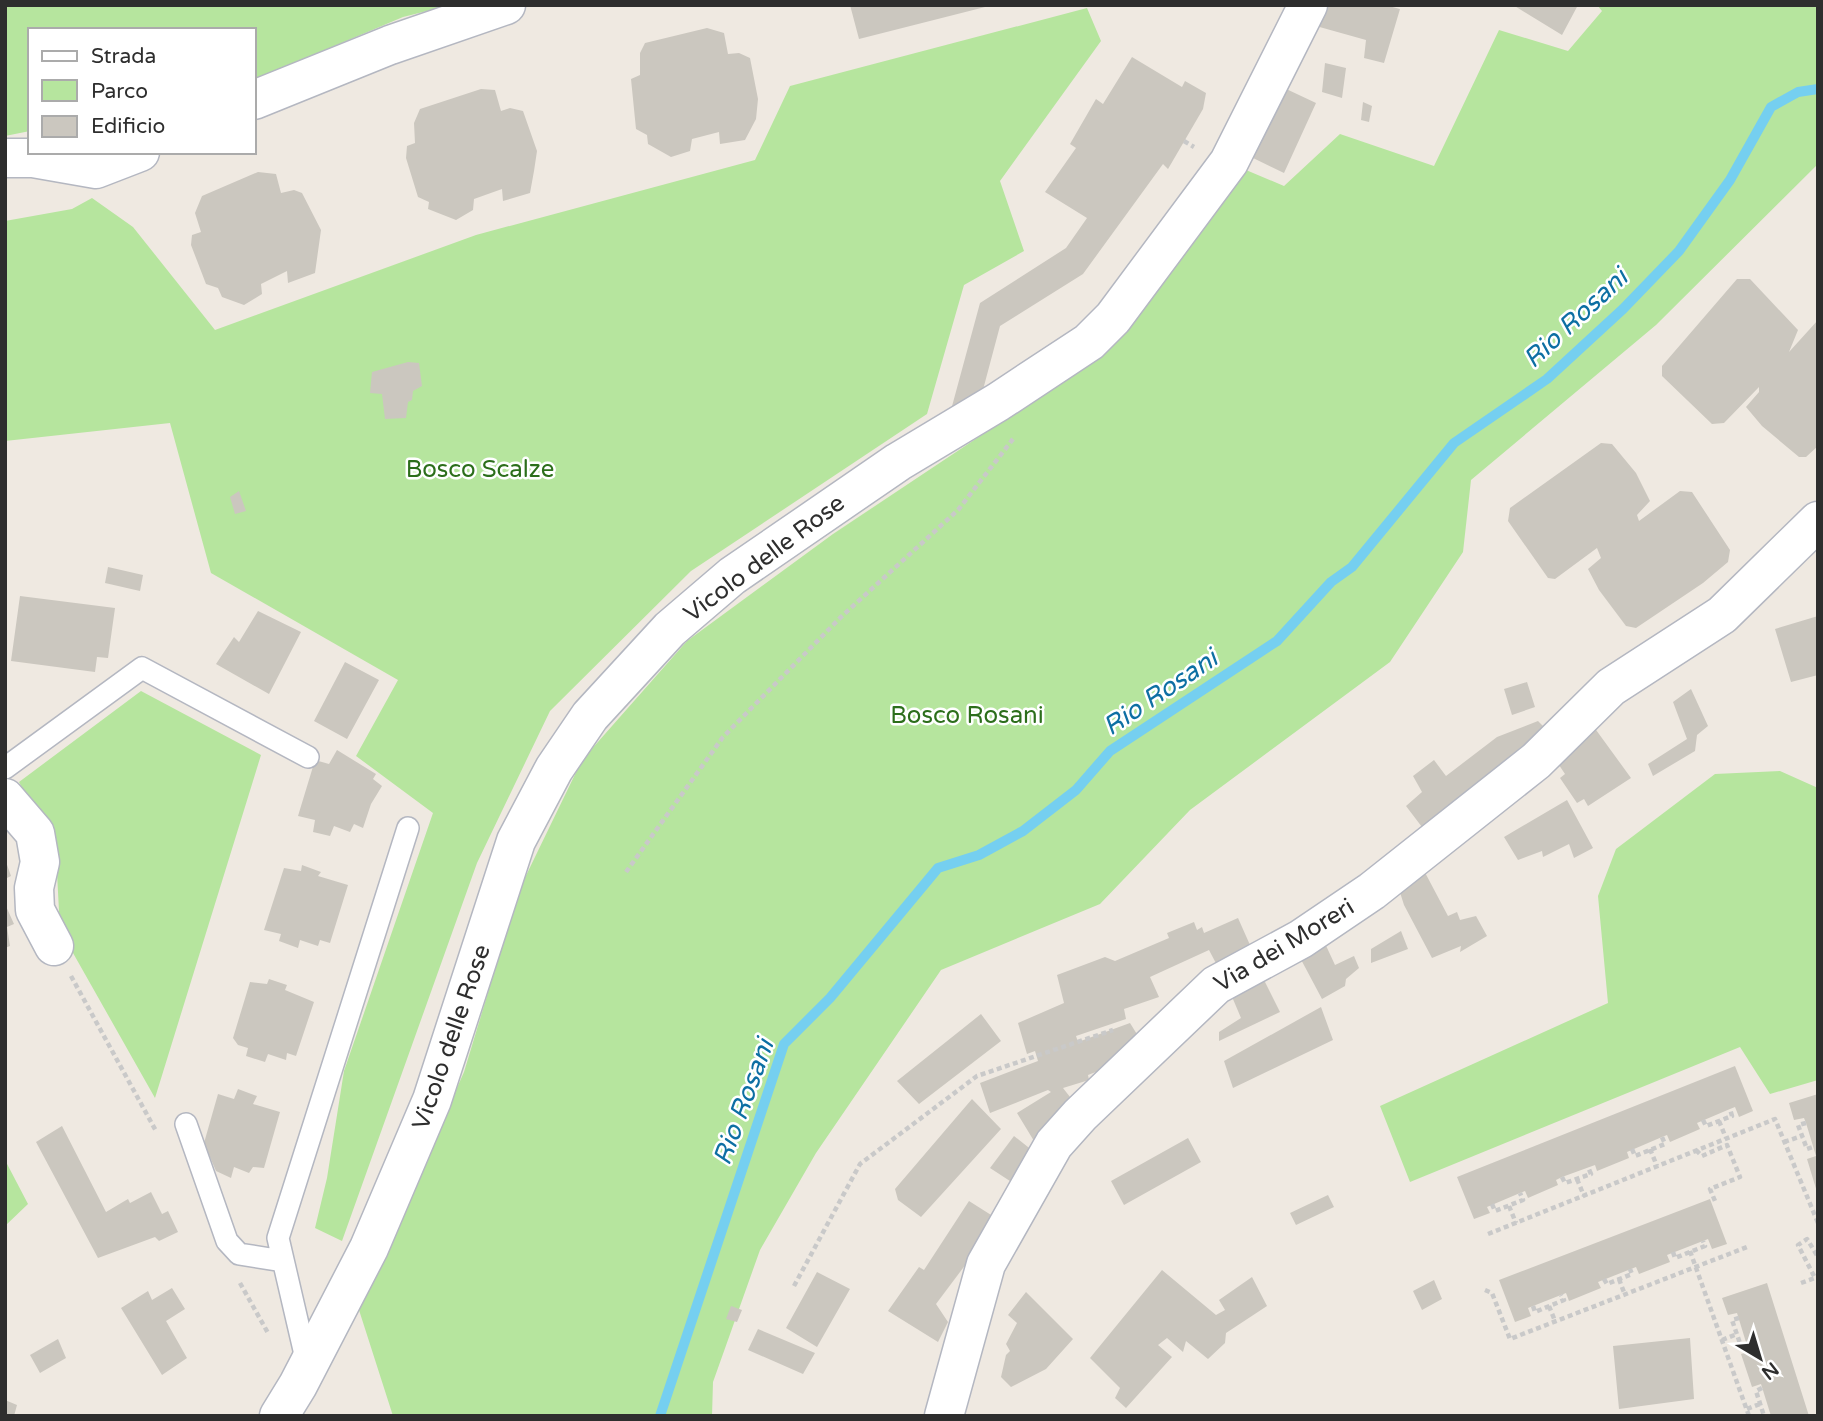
<svg xmlns="http://www.w3.org/2000/svg" width="1823" height="1421" font-family="'Varela Round',sans-serif">
<style>
.green{fill:#b6e59e}
.lines{fill:none;stroke-linecap:round;stroke-linejoin:round}
.stream{stroke:#75cff0;stroke-width:10}
.building{fill:#cbc7bf}
.lane-casing{stroke:#b4b7c1;stroke-width:24}
.street-casing{stroke:#b4b7c1;stroke-width:41}
.path{stroke:#c9c9c9;stroke-width:4.5;stroke-dasharray:5 3.5;stroke-linecap:butt}
.lane{stroke:#fff;stroke-width:21}
.street{stroke:#fff;stroke-width:38}
.labels{text-anchor:middle;stroke-width:5;stroke-linejoin:round;paint-order:stroke}
.park-label{font-size:24px;fill:#2c6e1b;stroke:#fff}
.street-label{font-size:24px;fill:#2e2e2e;stroke:#fff}
.water-label{font-size:26px;font-style:italic;fill:#0d6fa3;stroke:#fff}
</style>
<rect width="100%" height="100%" fill="#efe9e1"/>
<path class="green" d="M5,5H451L403,17L254,80V30H30V131L5,136Z
M1597,5H1818V164L1656,325L1471,480L1463,552L1390,662L1190,810L1100,904L941,970L816,1153L760,1250L713,1382L712,1416H393L359,1310L464,1072L519,890L582,760L687,641L833,534L1109,350L1246,170L1284,186L1340,134L1434,166L1499,30L1568,51L1602,11Z
M1087,8L1101,41L1000,181L1024,251L964,285L927,414L691,571L550,711L477,863L342,1241L315,1228L327,1178L344,1071L433,813L356,756L398,680L211,573L170,423L5,441V221L72,209L92,198L133,227L215,330L476,235L755,160L790,86Z
M141,691L261,755L155,1098L60,930L56,854L19,782Z
M1780,771L1818,788V1080L1770,1094L1740,1047L1410,1182L1380,1106L1608,1003L1598,896L1616,849L1715,774Z
M5,1160L28,1204L5,1226Z"/>
<g class="lines">
<path class="stream" d="M660,1416L784,1044L830,998L938,868L979,855L1023,831L1076,790L1110,751L1277,641L1331,582L1352,567L1454,443L1547,379L1623,309L1679,251L1730,180L1771,107L1798,92L1818,89"/>
</g>
<path class="building" d="M850,5H989V6L859,39Z
M1322,5H1385L1400,9L1384,63L1364,58L1366,40L1316,26Z
M1513,5H1578L1562,35Z
M707,28L724,33L728,54L739,53L750,58L758,99L756,119L745,140L720,144L719,132L692,139L690,151L671,157L648,144L647,135L636,129L631,79L640,75V53L645,43Z
M1132,57L1182,87L1185,81L1206,93L1203,109L1168,169L1163,164L1083,274L1000,326L980,401L948,421L980,303L1066,248L1087,218L1045,192L1076,148L1070,144L1096,99L1103,104Z
M1325,63L1346,68L1342,98L1322,92Z
M1282,87L1316,103L1284,173L1251,157Z
M481,89L495,90L501,111L510,108L523,111L537,151L534,171L530,193L503,201L502,189L474,199L473,210L456,220L428,209L429,202L418,197L406,158L407,146L415,143L414,123L420,109Z
M1363,102L1372,106L1369,122L1361,120Z
M258,172L276,174L281,193L294,190L302,193L321,230L315,273L288,283L287,271L261,284L262,294L244,305L222,297L218,288L206,284L191,245L192,235L201,232L195,213L202,196Z
M1737,279H1750L1798,330L1789,352L1818,320V446L1806,457H1799L1762,426L1746,407L1759,392V387L1724,423L1712,424L1662,376V366Z
M408,362L419,363L422,386L413,391L412,400L408,402L406,418L385,419L382,394L370,393L372,372Z
M1601,443L1612,444L1636,473L1650,501L1637,515L1639,521L1680,491L1692,492L1730,550L1728,562L1703,583L1636,628L1626,626L1599,590L1588,569L1601,558L1597,548L1555,579L1548,578L1508,521L1510,508Z
M239,491L246,511L235,514L230,497Z
M108,567L143,575L140,591L105,583Z
M20,596L115,608L108,658L97,657L95,672L11,661Z
M258,611L301,632L269,694L216,664L234,637L239,642Z
M1818,616V675L1791,682L1775,629Z
M345,662L379,680L347,739L314,721Z
M1527,682L1535,707L1512,715L1504,689Z
M1691,689L1708,726L1697,735L1695,751L1653,776L1648,764L1687,739L1673,702Z
M1538,721L1552,735L1425,831L1406,806L1422,792L1413,776L1434,760L1446,776L1497,737Z
M1591,723L1631,778L1588,806L1584,799L1577,803L1560,778L1565,774L1553,756Z
M337,750L376,774L373,779L382,786L371,804L363,828L354,824L350,832L334,826L330,836L313,832L315,820L298,816L315,760L329,764Z
M1567,800L1593,848L1574,858L1569,844L1543,857L1542,851L1518,860L1504,837Z
M5,859L11,876L5,879Z
M302,865L321,872L318,876L348,885L330,943L320,940L318,946L300,940L298,948L279,941L281,934L264,930L284,868L301,871Z
M1421,865L1448,916L1457,912L1460,920L1476,916L1487,936L1460,952L1461,946L1432,958L1404,905L1398,886Z
M5,904L14,924L7,927L10,946L5,948Z
M1238,918L1254,954L1219,969L1209,950L1150,977L1159,997L1124,1009L1126,1019L1076,1036L1078,1042L1130,1023L1143,1044L1127,1060L1088,1075L1089,1080L1063,1088L1077,1106L1069,1117L1034,1141L1017,1113L1051,1092L1048,1090L990,1113L980,1083L1038,1061L1035,1051L1027,1054L1018,1023L1064,1003L1057,975L1105,957L1115,961L1169,938L1167,933L1194,922L1197,930L1202,927L1204,933Z
M1401,931L1408,949L1371,963V949Z
M1322,937L1335,965L1354,956L1359,968L1346,979L1345,986L1322,999L1297,952Z
M1259,970L1280,1012L1219,1041V1032L1241,1018L1230,992Z
M269,979L287,985L285,990L314,1002L296,1056L287,1053L286,1060L268,1054L265,1062L246,1056L248,1048L238,1045L233,1038L250,982L267,984Z
M1321,1007L1333,1040L1233,1088L1224,1061Z
M981,1014L1001,1041L919,1104L897,1081Z
M1735,1066L1753,1111L1739,1117L1735,1107L1730,1109L1697,1123L1700,1129L1670,1142L1667,1135L1662,1137L1627,1152L1629,1158L1597,1171L1595,1165L1562,1177L1556,1180L1558,1185L1528,1198L1525,1191L1520,1193L1487,1207L1490,1213L1474,1219L1457,1177Z
M238,1089L257,1096L253,1104L280,1112L264,1168L253,1167L249,1173L234,1167L231,1178L216,1171L204,1143L218,1094L234,1099Z
M1818,1094V1192H1817L1807,1159L1816,1156L1806,1123L1804,1118L1794,1120L1789,1103Z
M972,1099L1001,1129L921,1217L898,1200L895,1189Z
M62,1126L106,1212L128,1199L130,1203L151,1192L162,1214L168,1211L178,1232L159,1241L155,1237L98,1258L36,1142Z
M1014,1136L1038,1155L1019,1187L990,1168Z
M1188,1138L1201,1162L1124,1205L1111,1181Z
M1328,1195L1334,1207L1296,1225L1290,1213Z
M1710,1199L1727,1244L1712,1249L1708,1239L1703,1241L1667,1255L1670,1262L1639,1274L1636,1267L1598,1282L1601,1288L1569,1301L1566,1293L1528,1308L1531,1316L1515,1322L1499,1280Z
M969,1201L999,1220L936,1304L948,1322L938,1342L888,1311L919,1267L924,1270Z
M1162,1270L1216,1315L1225,1310L1219,1300L1252,1277L1267,1306L1226,1333L1225,1343L1208,1359L1186,1341L1183,1352L1167,1338L1158,1345L1172,1357L1126,1408L1115,1398L1120,1388L1090,1358Z
M817,1272L850,1289L817,1347L786,1328Z
M1434,1280L1442,1299L1422,1310L1413,1291Z
M1767,1283L1809,1416H1771L1761,1384L1752,1387L1741,1354L1749,1352L1737,1313L1728,1315L1722,1298Z
M172,1288L185,1309L166,1321L187,1358L162,1375L121,1308L148,1291L152,1300Z
M1026,1292L1073,1339L1046,1369L1011,1387L1001,1377L1006,1355L1010,1351L1006,1344L1017,1323L1008,1315Z
M731,1306L742,1310L737,1322L726,1319Z
M758,1329L815,1353L803,1374L748,1350Z
M1690,1338L1694,1399L1619,1409L1613,1346Z
M58,1339L66,1358L40,1373L30,1355Z
M5,1400L17,1405L14,1416H5Z"/>
<g class="lines">
<defs>
<path id="lane" d="M5,768L142,668L308,757
M186,1124L227,1241L239,1254L283,1261
M307,1363L278,1238L408,828"/>
<path id="street" d="M254,100L390,45L506,5
M5,158H33L96,169L140,152
M5,798L35,833L40,862L34,888L35,910L54,946
M279,1416L298,1385L369,1248L432,1100L516,841L554,769L590,716L670,629L732,576L898,462L998,402L1089,342L1113,318L1229,162L1308,5
M944,1416L986,1264L1054,1144L1080,1115L1216,985L1301,939L1372,891L1536,761L1611,687L1722,615L1818,521"/>
</defs>
<use href="#lane" class="lane-casing"/>
<use href="#street" class="street-casing"/>
<path class="path" d="M1184,141L1194,147
M626,872L723,737L841,617L958,510L1013,439
M71,976L156,1131
M1703,1120L1706,1126L1732,1116L1730,1109
M1719,1121L1726,1138
M1806,1123L1798,1125L1807,1149L1813,1147
M1784,1142L1802,1136
M1632,1149L1635,1156L1665,1144L1662,1137
M1650,1149L1657,1166
M1696,1150L1702,1156L1727,1145L1740,1177L1710,1189L1715,1201
M1562,1177L1565,1183L1591,1174L1588,1167
M1577,1179L1584,1196
M1492,1204L1495,1211L1523,1200L1520,1193
M1509,1206L1516,1223
M1488,1234L1775,1119L1818,1223
M1690,1251L1749,1416
M1673,1252L1675,1258L1705,1246L1703,1241
M1604,1279L1607,1284L1632,1274L1630,1269
M1619,1279L1625,1295
M240,1283L268,1333
M1801,1283L1815,1278L1798,1245L1807,1239L1818,1257
M794,1286L860,1164L977,1076L1113,1030
M1485,1290L1492,1293L1510,1339L1747,1247
M1533,1306L1535,1312L1564,1300L1561,1295
M1549,1306L1555,1321
M1739,1318L1732,1320L1742,1349L1748,1347
M1722,1340L1737,1334
M1762,1388L1756,1391L1764,1416
M1747,1409L1760,1404"/>
<use href="#lane" class="lane"/>
<use href="#street" class="street"/>
</g>
<g class="labels">
<g class="park-label">
<text x="480" y="477">Bosco Scalze</text>
<text x="967" y="723">Bosco Rosani</text>
</g>
<g class="street-label">
<text transform="translate(764 558) rotate(-37)" y="8">Vicolo delle Rose</text>
<text transform="translate(1284 945) rotate(-31)" y="8">Via dei Moreri</text>
<text transform="translate(451 1037) rotate(-71)" y="8">Vicolo delle Rose</text>
</g>
<g class="water-label">
<text transform="translate(1575 318) rotate(-43)" y="9">Rio Rosani</text>
<text transform="translate(1160 692) rotate(-34)" y="9">Rio Rosani</text>
<text transform="translate(743 1102) rotate(-70)" y="9">Rio Rosani</text>
</g>
</g>
<rect width="1823" height="1421" fill="none" stroke="#2e2e2e" stroke-width="14"/>
<rect x="28" y="28" width="228" height="126" fill="#ffffff" stroke="#ababab" stroke-width="2"/>
<rect x="42" y="51" width="35" height="10" fill="#ffffff" stroke="#ababab" stroke-width="2"/>
<text x="91" y="63" font-size="21" fill="#2e2e2e">Strada</text>
<rect x="42" y="80" width="35" height="21" fill="#b6e59e" stroke="#ababab" stroke-width="2"/>
<text x="91" y="98" font-size="21" fill="#2e2e2e">Parco</text>
<rect x="42" y="116" width="35" height="21" fill="#cbc7bf" stroke="#ababab" stroke-width="2"/>
<text x="91" y="133" font-size="21" fill="#2e2e2e">Edificio</text>
<g transform="translate(1760 1358) rotate(142)" stroke="#ffffff" stroke-width="5" paint-order="stroke">
<path d="M0-5L12 26L0 18L-12 26Z" fill="#2e2e2e"/>
<text y="-10" font-size="19" font-weight="bold" text-anchor="middle" fill="#2e2e2e">N</text>
</g>
</svg>
